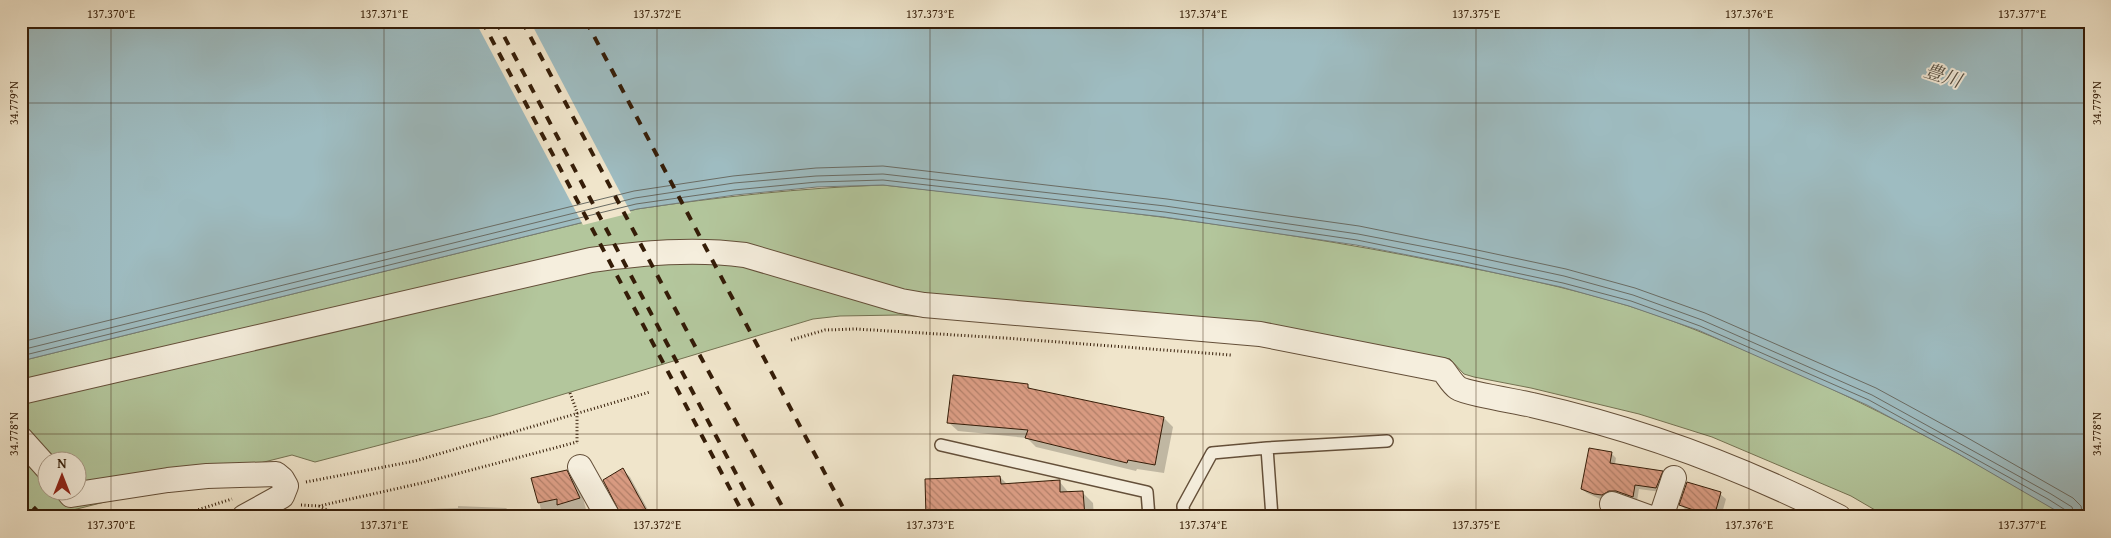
<svg xmlns="http://www.w3.org/2000/svg" width="2111" height="538" font-family="'Gentium Book Plus','Noto Serif JP',serif">
<style>
.green{fill:#b3c69c;stroke:#747252;fill-rule:evenodd}
.water{fill:#9ebcc1;stroke:#747c77}
.pier{fill:#f0e5cb}
.shadow{fill:#0003}
.lines{fill:none;stroke-linecap:round;stroke-linejoin:round}
.shore{stroke:#6a6c64;stroke-width:1}
.building{fill:url(#building-back-hatch);stroke:#351d08}
.service-casing{stroke:#644f39;stroke-width:14}
.minor-casing{stroke:#644f39;stroke-width:26}
.path{stroke:#351d08;stroke-width:3;stroke-dasharray:1 2.5;stroke-linecap:butt}
.service{stroke:#f5eedd;stroke-width:11}
.minor{stroke:#f5eedd;stroke-width:24}
.rail{stroke:#351d08;stroke-width:4;stroke-dasharray:9 9;stroke-linecap:butt}
.ticks{fill:none;stroke:#351d08;stroke-width:1;stroke-opacity:0.45}
.labels{text-anchor:middle;stroke-width:4;stroke-linejoin:round;paint-order:stroke}
.water-label{font-size:19px;font-style:italic;fill:#544d40;stroke:#f5eedd}
.neatline{fill:none;stroke:#351d08;stroke-width:2}
.ticks-label{font-size:12px;text-anchor:middle;fill:#351d08}
</style>
<defs>
<pattern id="building-back-hatch" width="6" height="6" patternUnits="userSpaceOnUse" patternTransform="scale(1.25)"><rect width="6" height="6" fill="#da9c83"/><path d="M-1 5l2 2M0 0l6 6M5-1l2 2" fill="none" stroke="#b27f69"/></pattern>
</defs>
<rect width="100%" height="100%" fill="#f0e5cb"/>
<filter id="stains"><feTurbulence type="fractalNoise" baseFrequency=".004" numOctaves="4"/><feColorMatrix values="0 0 0 0 .2 0 0 0 0 .09 0 0 0 0 .02 0 0 0 .5 -.17"/></filter>
<radialGradient id="worn" r=".72"><stop offset=".6" stop-color="#630" stop-opacity="0"/><stop offset="1" stop-color="#630" stop-opacity=".3"/></radialGradient>
<path class="green" d="M883,185C1069,205 1256,225 1440,262C1503,274 1567,287 1629,306C1674,320 1718,339 1763,358C1868,403 1969,457 2067,517H1887L1851,496L1712,437L1639,414L1531,388L1474,377L1464,374L1450,359L1248,326L1094,329L899,315L840,316L813,319L491,416L315,462L292,455L45,517H21V361L637,209C719,197 800,188 883,185ZM48,460H78V490H48Z"/>
<path class="water" d="M21,21H2090V517H2067L1957,453L1867,405L1698,330L1629,306L1561,287L1459,265L1356,245L1164,217L883,185L817,187L735,195L637,209L21,361Z"/>
<path class="pier" d="M475,21H530L631,213L583,225Z"/>
<path class="shadow" d="M1027,385L1032,390L1164,418L1173,427L1164,473L1137,469L1136,471L1036,447L1027,438L958,431L948,422Z
M1611,453L1616,458L1615,464L1662,472L1667,477L1661,492L1639,489L1637,501L1600,499L1587,493L1582,489Z
M623,470L630,477L652,517H624Z
M567,471L572,477L583,498L588,517H543L533,479Z
M1000,477L1008,485L1059,481L1069,493H1083L1093,503L1094,517H927Z
M1720,494L1726,499L1721,517H1705L1686,510L1681,505Z
M458,506L506,508L512,513V517H429V509L458,508Z"/>
<g class="lines">
<path class="shore" d="M21,342L634,191L733,176L816,168L883,166L1167,199L1359,226L1463,247L1566,269L1635,288L1705,313L1876,388L1966,437L2073,498L2081,506L2083,517
M21,350L635,198L734,183L816,176L883,174L1165,206L1358,234L1462,254L1564,276L1633,295L1702,320L1872,395L2051,494L2072,507L2075,517
M21,356L636,204L734,190L817,182L883,180L1165,212L1357,240L1460,261L1563,283L1631,301L1700,326L1869,400L2048,499L2067,511L2069,517"/>
</g>
<path class="building" d="M953,375L1028,384V388L1164,417L1155,465L1128,460L1127,463L1025,438L1028,430L947,423Z
M1589,448L1612,452L1610,463L1663,471L1656,488L1635,485L1633,497L1616,491H1609L1602,495L1594,494L1581,489Z
M623,468L650,517H622L603,480Z
M567,470L580,498L557,505V499L538,503L531,478Z
M1000,476L1001,484L1060,480V492L1083,491L1085,517H926L925,479Z
M1687,482L1721,492L1714,517L1679,505Z"/>
<g class="lines">
<defs>
<path id="service" d="M941,445L1147,492L1149,517
M1267,448L1387,441
M1184,517L1183,506L1212,453L1267,448L1272,517"/>
<path id="minor" d="M21,392L591,260C643,253 693,248 745,255L901,301L924,305L1260,334L1443,370C1448,376 1452,384 1458,388C1465,393 1520,402 1532,405C1638,429 1741,467 1839,517
M21,439L48,469
M580,467L608,517
M67,490L71,495L168,480L207,476L276,474L282,479L286,486L282,496L244,517
M1612,504L1648,517
M1661,517L1674,478"/>
</defs>
<use href="#service" class="service-casing"/>
<use href="#minor" class="minor-casing"/>
<path class="path" d="M791,340L825,330L856,329L1005,338L1231,355
M570,393L577,412V442
M306,482L415,461L650,392
M301,505L319,506L422,483L577,442
M319,506L327,510L331,517
M175,517L232,499"/>
<use href="#service" class="service"/>
<use href="#minor" class="minor"/>
<path class="rail" d="M482,21L745,517
M496,21L759,517
M522,21L705,365L788,517
M586,21L848,517
M21,494L43,517
M21,515L23,517"/>
</g>
<path class="ticks" d="M111,21V517M384,21V517M657,21V517M930,21V517M1203,21V517M1476,21V517M1749,21V517M2022,21V517M21,103H2090M21,434H2090"/>
<g class="labels">
<g class="water-label">
<text transform="translate(1943 75) rotate(18)" y="7">豊川</text>
</g>
</g>
<rect width="2111" height="538" fill="none" stroke="#f0e5cb" stroke-width="55"/>
<g transform="translate(62 476)"><circle r="24" fill="#f5eedd" stroke="#a89a88"/>
<path d="M0-4L9 19L0 12L-9 19Z" fill="#8f2418"/>
<text y="-8" font-size="14" font-weight="bold" text-anchor="middle" fill="#351d08">N</text>
</g>
<rect x="28" y="28" width="2056" height="482" class="neatline"/>
<g class="ticks-label">
<text x="111" y="18">137.370°E</text>
<text x="384" y="18">137.371°E</text>
<text x="657" y="18">137.372°E</text>
<text x="930" y="18">137.373°E</text>
<text x="1203" y="18">137.374°E</text>
<text x="1476" y="18">137.375°E</text>
<text x="1749" y="18">137.376°E</text>
<text x="2022" y="18">137.377°E</text>
<text transform="translate(14 103) rotate(-90)" y="4">34.779°N</text>
<text transform="translate(2097 103) rotate(-90)" y="4">34.779°N</text>
<text transform="translate(14 434) rotate(-90)" y="4">34.778°N</text>
<text transform="translate(2097 434) rotate(-90)" y="4">34.778°N</text>
<text x="111" y="529">137.370°E</text>
<text x="384" y="529">137.371°E</text>
<text x="657" y="529">137.372°E</text>
<text x="930" y="529">137.373°E</text>
<text x="1203" y="529">137.374°E</text>
<text x="1476" y="529">137.375°E</text>
<text x="1749" y="529">137.376°E</text>
<text x="2022" y="529">137.377°E</text>
</g>
<rect width="100%" height="100%" filter="url(#stains)"/>
<rect width="100%" height="100%" fill="url(#worn)"/>
</svg>
